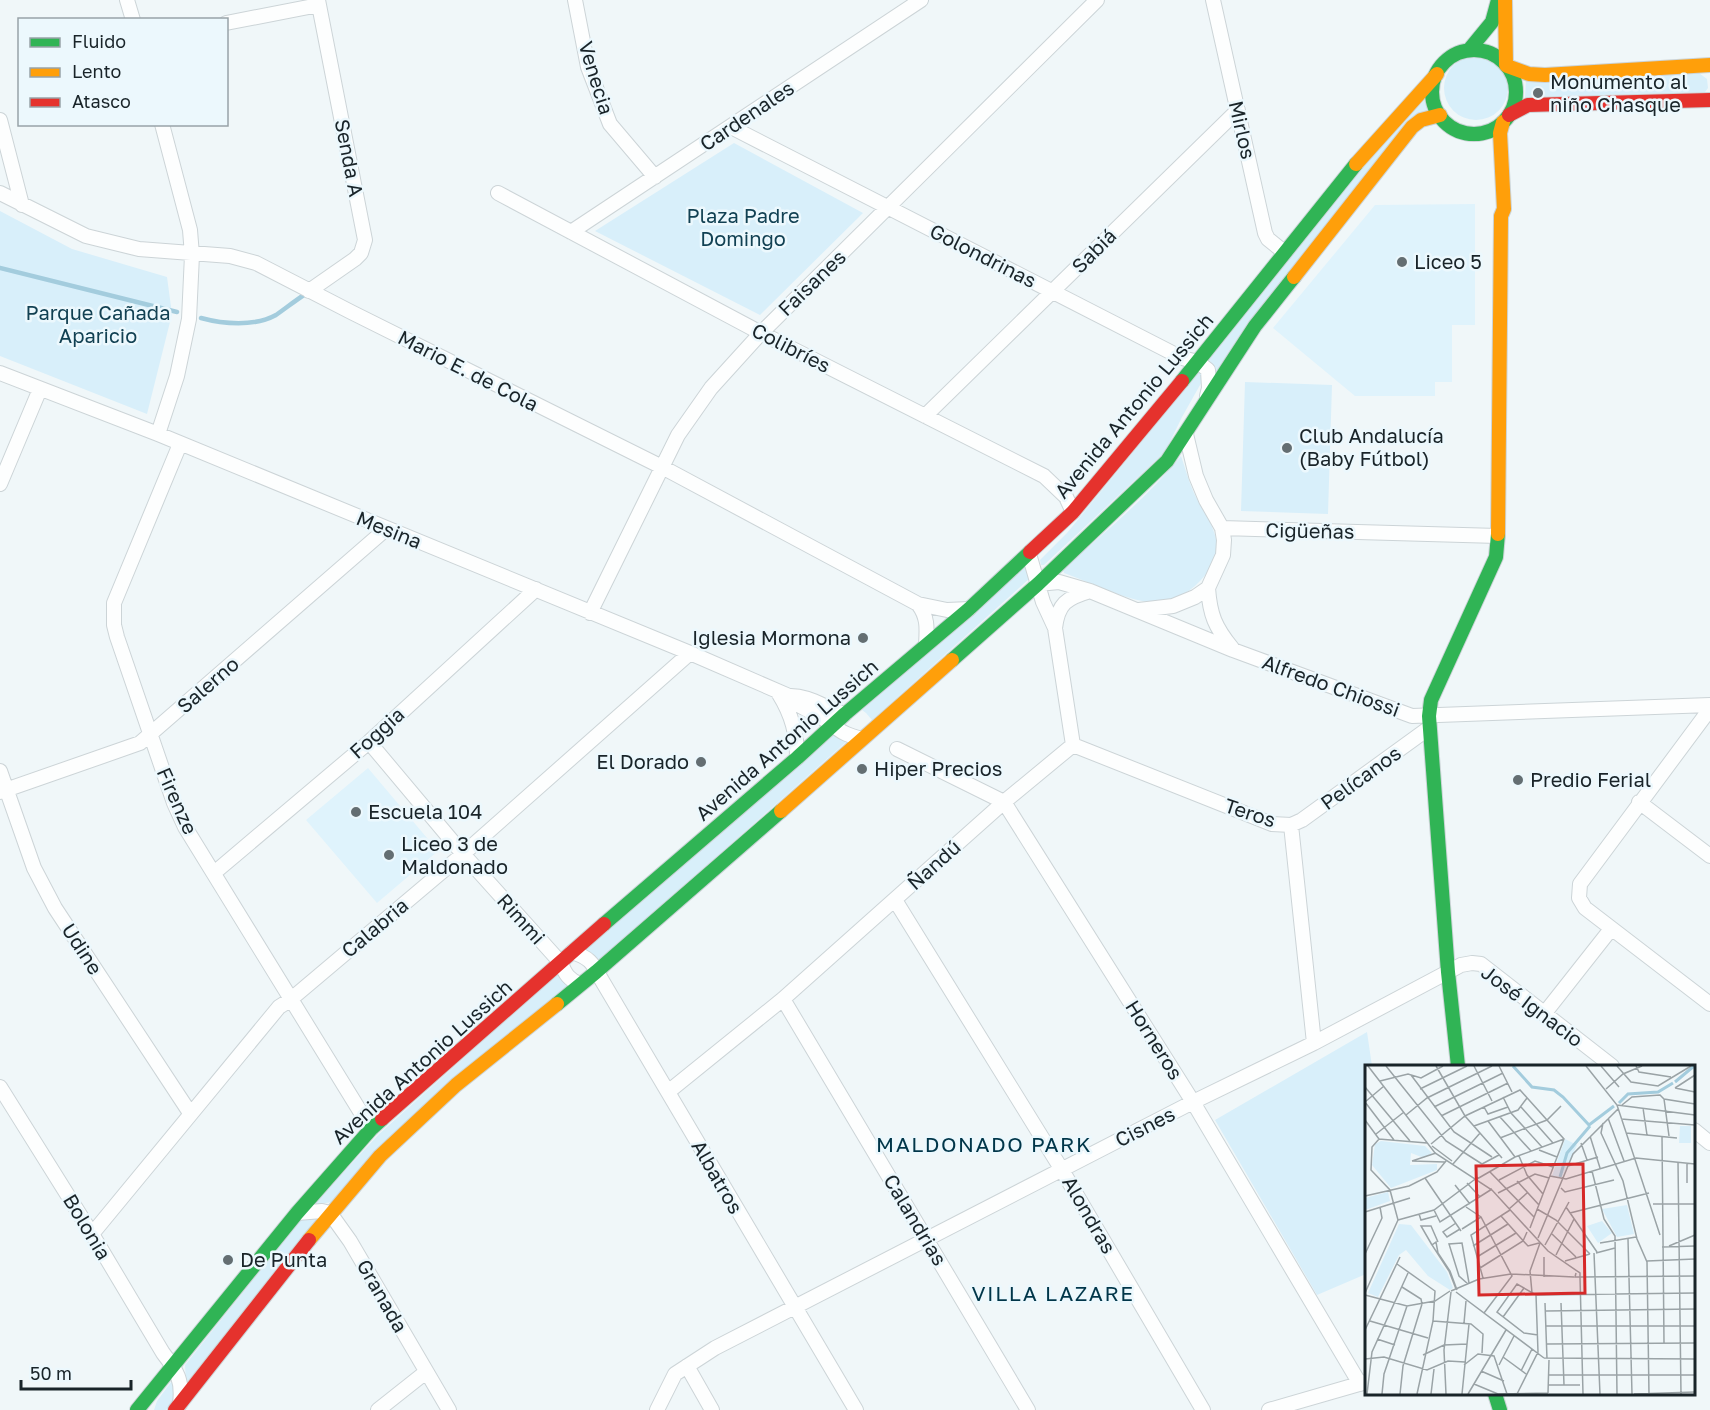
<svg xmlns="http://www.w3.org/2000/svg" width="1710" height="1410" font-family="'Golos Text',sans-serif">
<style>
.built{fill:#dff3fc}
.green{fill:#d8effa}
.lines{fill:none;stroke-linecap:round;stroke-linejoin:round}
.stream{stroke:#a3ccdd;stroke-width:4.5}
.street-casing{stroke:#ccd4d7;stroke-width:16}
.fast-casing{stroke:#ccd4d7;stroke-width:16}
.slow-casing{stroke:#ccd4d7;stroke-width:16}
.jam-casing{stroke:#ccd4d7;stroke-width:16}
.street{stroke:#fdfefe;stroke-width:14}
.fast{stroke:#30b455;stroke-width:14}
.slow{stroke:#ff9f0a;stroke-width:14}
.jam{stroke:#e5322d;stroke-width:14}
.poi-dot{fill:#646e72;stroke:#ecf8fd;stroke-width:2}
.labels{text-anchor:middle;stroke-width:5;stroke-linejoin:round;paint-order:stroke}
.street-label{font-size:20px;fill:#192429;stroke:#ecf8fd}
.poi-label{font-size:20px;fill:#192429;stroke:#ecf8fd;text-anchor:start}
.park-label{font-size:20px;fill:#124153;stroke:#ecf8fd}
.neighbourhood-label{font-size:21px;letter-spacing:1.5px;fill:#013649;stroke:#ecf8fd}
.inset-river{fill:none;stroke:#a3ccdd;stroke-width:3}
.inset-road{fill:none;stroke:#9aa3a6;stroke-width:1.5}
.view{fill:#d62828;fill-opacity:0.15;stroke:#d62828;stroke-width:3}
.inset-edge{fill:none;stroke:#192429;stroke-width:3}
</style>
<rect width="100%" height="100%" fill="#f0f7f9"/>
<path class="built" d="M1475,204V325H1452V382H1435V396H1355L1273,328L1375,205Z
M368,768L438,851L377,903L306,820Z"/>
<path class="green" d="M1444 88a32 32 0 1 1 64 0a32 32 0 1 1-64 0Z
M1699,73L1707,79L1708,88L1705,92L1525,97L1526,79Z
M1427,98L1430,109L1214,376L1213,365L1208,359L1380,144Z
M734,143L863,213L760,315L595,231Z
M0,211L72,249L167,277L172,314L147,414L0,356Z
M1199,372L1202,373L1204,378L1182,417L1165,452L1044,565H1041L1040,560L1067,533Z
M1245,382L1332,385L1328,514L1241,511Z
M1181,456C1185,467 1188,479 1193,491C1201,509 1215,525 1217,545C1218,559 1209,571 1200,581C1187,595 1170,602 1151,602C1131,602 1084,580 1064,573L1063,570C1103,533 1147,498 1181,456Z
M1028,565L1029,579L872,720L866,713L862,710Z
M834,734L837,738L846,742L599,961L592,953L585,950Z
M559,973L570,985L332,1202L313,1205L379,1134Z
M1367,1032L1372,1066H1366V1274L1317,1295L1215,1120Z
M319,1217L186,1383L185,1365L301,1220Z
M171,1382H173C177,1395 174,1400 166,1410H154L157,1401Z"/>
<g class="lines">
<path class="stream" d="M0,268L177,312
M201,318C223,324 254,327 276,315C286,308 296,300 307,293"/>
<defs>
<path id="street" d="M127,0L133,20
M575,0L588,67L610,124L655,177
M1213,0L1265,233L1268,239L1284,252
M226,23L319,5
M0,120L22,205
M731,127L1182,358L1198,362L1208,370L1209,388L1207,396
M0,193L86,236L139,249L230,256L256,263L351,312L662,467L918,604L947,610L969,609
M498,193L761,333L1044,476L1066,497L1073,512
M571,232L921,0
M309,291L355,259L361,253L365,240L318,0
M0,373L158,434L690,653L789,696C809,695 826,709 845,714
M925,416L1238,110
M158,434L177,376L189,319L192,255L190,230L162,124
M180,444L114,603V625L117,637L174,803L185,827L371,1129
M0,484L40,389
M1222,528L1498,536
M1038,584L1059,582L1090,591L1233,650L1412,716L1710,705
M1208,588C1210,615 1215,627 1232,648
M918,604C928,617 927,628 926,645
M1139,610L1173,606L1195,597L1208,588L1223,555L1224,540L1222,528L1206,500L1196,476L1186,434
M590,613L678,435L711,388L761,333L1097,0
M1055,628C1058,604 1066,598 1090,591
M779,694C792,715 797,734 797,758
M791,697L795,703L833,724C840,733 851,736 862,739
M1710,709L1580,884L1579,898L1585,908L1710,1004
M369,742L463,854L561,963C565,974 569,980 580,984
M1073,745L1272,824L1291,825L1302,820L1429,728
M897,749L1004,802L1193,1102L1360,1384
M0,771L34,868L55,908L190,1113
M0,792L140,743L386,529
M1639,802L1710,856
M1291,825L1314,1043
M214,873L369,742L536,589
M895,900L1062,1170L1203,1410
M572,952C594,959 593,966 604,984L856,1410
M783,999L1028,1410
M1544,1014L1611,929
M0,1087L92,1234L163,1353C177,1371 183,1380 180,1404
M668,1092L783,999L1004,802L1073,745L1055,628L1043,602L1029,554
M1694,1130L1710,1143
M297,1213L322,1211L330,1213L350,1241L449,1410
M92,1234L279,1007L290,1000L463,854L690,653
M687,1366L712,1410
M378,1410L426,1372
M657,1410L675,1374L715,1348L1193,1102L1314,1043L1461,965L1472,963L1481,964L1612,1066
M1269,1410L1366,1382"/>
<path id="fast" d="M1469,50L1492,22L1498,0
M1432 92a42 42 0 1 1 84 0a42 42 0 1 1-84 0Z
M1182,381L1356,164
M952,660L1038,584L1167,461L1255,326L1294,277
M604,924L797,758L845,714L969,609L1030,552
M557,1004L596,972L781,811
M1458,1066L1448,972L1429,716L1431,700L1496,557L1498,534
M1495,1394L1500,1410
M137,1410L297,1213L371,1129L382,1119"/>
<path id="slow" d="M1505,0L1506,65
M1507,66L1529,74L1545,75L1710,65
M1356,164L1437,74
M1294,277L1412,127L1421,120L1440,115
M1498,534L1501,216L1504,209L1500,133L1503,122
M781,811L952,660
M309,1240L380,1156L456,1085L557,1004"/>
<path id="jam" d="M1509,115L1528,105L1710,100
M1030,552L1073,512L1182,381
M382,1119L604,924
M175,1410L309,1240"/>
</defs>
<use href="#street" class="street-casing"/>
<use href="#fast" class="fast-casing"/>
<use href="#slow" class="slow-casing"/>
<use href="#jam" class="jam-casing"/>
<use href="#street" class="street"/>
<use href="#fast" class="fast"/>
<use href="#slow" class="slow"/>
<use href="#jam" class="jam"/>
</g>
<g class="poi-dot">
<circle cx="1538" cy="93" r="6"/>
<circle cx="1402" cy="262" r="6"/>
<circle cx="1287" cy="448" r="6"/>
<circle cx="863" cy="638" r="6"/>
<circle cx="701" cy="762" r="6"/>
<circle cx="862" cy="769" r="6"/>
<circle cx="1518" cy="780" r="6"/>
<circle cx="356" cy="812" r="6"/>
<circle cx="389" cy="855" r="6"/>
<circle cx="228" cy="1260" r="6"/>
</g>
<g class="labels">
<g class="street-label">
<text transform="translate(596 78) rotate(73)" y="7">Venecia</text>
<text transform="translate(747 116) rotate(-34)" y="7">Cardenales</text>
<text transform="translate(1242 130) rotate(77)" y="7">Mirlos</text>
<text transform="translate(349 158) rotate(79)" y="7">Senda A</text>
<text transform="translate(1094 251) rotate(-45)" y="7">Sabiá</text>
<text transform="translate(983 256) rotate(27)" y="7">Golondrinas</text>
<text transform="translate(812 283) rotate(-44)" y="7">Faisanes</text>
<text transform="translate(791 348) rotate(27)" y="7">Colibríes</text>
<text transform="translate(468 371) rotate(27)" y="7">Mario E. de Cola</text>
<text transform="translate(1134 406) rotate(-50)" y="7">Avenida Antonio Lussich</text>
<text transform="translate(389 530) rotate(22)" y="7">Mesina</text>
<text transform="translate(1310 531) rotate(1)" y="7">Cigüeñas</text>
<text transform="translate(208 685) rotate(-41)" y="7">Salerno</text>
<text transform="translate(1331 686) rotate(20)" y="7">Alfredo Chiossi</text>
<text transform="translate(377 733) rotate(-42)" y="7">Foggia</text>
<text transform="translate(787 740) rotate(-41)" y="7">Avenida Antonio Lussich</text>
<text transform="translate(1361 778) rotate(-36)" y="7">Pelícanos</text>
<text transform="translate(177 801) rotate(66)" y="7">Firenze</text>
<text transform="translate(1250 813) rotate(18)" y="7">Teros</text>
<text transform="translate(934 865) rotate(-42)" y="7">Ñandú</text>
<text transform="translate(521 919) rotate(48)" y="7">Rimmi</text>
<text transform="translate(375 928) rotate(-40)" y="7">Calabria</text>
<text transform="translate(82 949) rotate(57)" y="7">Udine</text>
<text transform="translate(1532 1006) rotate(37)" y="7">José Ignacio</text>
<text transform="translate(1154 1040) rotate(58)" y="7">Horneros</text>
<text transform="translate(422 1062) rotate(-42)" y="7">Avenida Antonio Lussich</text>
<text transform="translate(1145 1127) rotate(-27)" y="7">Cisnes</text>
<text transform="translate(717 1177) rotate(60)" y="7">Albatros</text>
<text transform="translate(1089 1215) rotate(60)" y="7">Alondras</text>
<text transform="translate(915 1220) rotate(59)" y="7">Calandrias</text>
<text transform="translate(87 1227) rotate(59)" y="7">Bolonia</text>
<text transform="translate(382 1296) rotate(60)" y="7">Granada</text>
</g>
<g class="poi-label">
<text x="1550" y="89">Monumento al<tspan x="1550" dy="23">niño Chasque</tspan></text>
<text x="1414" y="269">Liceo 5</text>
<text x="1299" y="443">Club Andalucía<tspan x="1299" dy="23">(Baby Fútbol)</tspan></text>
<text x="851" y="645" text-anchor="end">Iglesia Mormona</text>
<text x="689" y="769" text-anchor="end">El Dorado</text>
<text x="874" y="776">Hiper Precios</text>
<text x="1530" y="787">Predio Ferial</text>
<text x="368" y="819">Escuela 104</text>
<text x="401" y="851">Liceo 3 de<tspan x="401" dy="23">Maldonado</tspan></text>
<text x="240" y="1267">De Punta</text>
</g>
<g class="park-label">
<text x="743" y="223">Plaza Padre<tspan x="743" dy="23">Domingo</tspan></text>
<text x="98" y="320">Parque Cañada<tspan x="98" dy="23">Aparicio</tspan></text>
</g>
<g class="neighbourhood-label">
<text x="984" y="1152">MALDONADO PARK</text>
<text x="1053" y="1301">VILLA LAZARE</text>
</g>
</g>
<g transform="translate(1365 1065)">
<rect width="330" height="330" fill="#f0f7f9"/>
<path d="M315,61H326V78H314ZM200,74L212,80L197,112L187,111ZM16,76L60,81L67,88L59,93L46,88L45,100L72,99V105L26,123L7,100L10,79ZM23,127L25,136L0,145V133ZM262,140L269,169L252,172L237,144ZM237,156L247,168L233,178L222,161ZM34,159L46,160L82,207L88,223L85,225L63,211L41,185L34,190L13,232L3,228Z" fill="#d8effa"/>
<path class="inset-river" d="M148,1L167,22L189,25L198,32L224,60L249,41M310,17L329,1M254,38L263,29L293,27L308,18M195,112L202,88L225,61"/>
<path class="inset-road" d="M3,1L70,88L127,125L183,186L215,208V212H210L211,208M21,1L81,76L117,99M71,1L100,51L137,93M109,1L127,36M134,1L147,27M221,1L252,40L295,170M236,1L254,22M252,1L266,17L293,21L326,1M271,1L274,7L306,12M46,10L89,67L127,92M15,16L43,9L56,13L78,1M0,22L45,76M310,23L330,10M310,23L330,27M55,24L102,1M241,24L258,9L277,1M138,32L146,48L177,82M299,34L304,71M0,37L29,75M0,37L19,21M252,40L330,50M257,40L267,32L295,30L299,34L330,39M69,42L138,8M119,42L123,49L143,42M156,42L188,78M278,43L282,70M41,50L62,33L127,1M76,51L143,18M135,52L166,86M243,53L259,96M256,54L330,60M0,55L14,74M123,56L150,92M238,58L236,68L258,116L272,174L282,197L284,329M109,61L153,45L162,33M261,68L312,73M11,69L39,47M225,71L235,103M297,71L299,278M135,73L182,55L196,41M216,78L222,95M66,79L100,51L155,25L199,74L165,163M67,81L87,96M174,85L192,92M154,91L162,110L178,129M47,96L80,97M47,96L71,88M313,97L316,329M88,99L115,68M117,99L134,90M203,101L233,92M227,106L239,154L250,171L252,329M125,107L169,152M185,111L201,114L271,93L330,99M60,113L96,166M112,114L150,92L199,74M134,115L170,96L188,102M152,116L174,140M102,118L115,132M322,118V99M90,120L105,139M196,123L200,127L249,115M133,128L170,109L184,113M0,131L44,121L72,107L81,96M288,139H330M101,142L116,152L147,211L119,248M201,142L232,187M144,144L162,128M172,144L191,155L225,189M69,145L75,157L127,124M0,147L45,133M205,148L284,128M54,149L56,155L71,151M136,151L163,181L174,178M33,155L69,145L113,112M91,158L78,167L82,172L95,164M97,164L116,152M187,169L211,192M173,173L208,89L253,44M263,174L267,329M235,178L271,172M67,180L56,161H66L73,177M180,180L204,137M108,181L143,159M304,181L330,170M297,182L330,181M229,188L235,329M231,188L250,183M0,189L17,153L15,142M191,190L209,154M112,192L151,168M200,196L225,189M282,196L330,194M32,199L70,226L68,256L52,329M115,203L158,176L162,167M179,212V192M215,212L330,211M215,212L218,329M118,213L106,170L145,145M103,219L94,211L84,179L97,178L104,218M37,222L56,234L57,239M91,224L84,206L67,180L71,177L73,188L85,206L92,225M86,226L114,214L146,209L209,212M91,227L179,293M0,228L33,155L25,125L6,105L7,82L14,74L62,78M167,228L165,206L175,178M0,230L42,241L70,236L85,226M180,238L182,294M196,238L199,320M181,246L330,244M138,252L159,223M5,256L63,273M68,256L106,259L118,269L117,288M99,258L101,236M181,261H330M0,265L35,192M173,270L159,268L132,247L152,219L171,230L330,228M12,274L30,280M182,279L330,278M58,290L79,280L102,279M138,292L161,309M179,293L330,294M0,294L19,292L62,305L83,296L100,297M99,300L113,289L129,291L142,329M134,300L149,271M116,306L139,316M156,306L167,284M183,310H330M109,319L133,329L183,328M183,320H215M183,328L184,295M2,329L7,287L43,208M17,329L19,309L42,241M35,329L38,301L57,239M66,329L69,304M81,329L79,285L86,227M97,329L104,259M103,329L141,265M152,329L173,287L171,230M269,329L330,327"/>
<path class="view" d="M218,99L220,228L114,230L111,101Z"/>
<rect width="330" height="330" class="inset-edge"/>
</g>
<rect x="18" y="18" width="210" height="108" fill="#ecf8fd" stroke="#98a3a8" stroke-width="1.5"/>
<rect x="30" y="38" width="30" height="9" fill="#30b455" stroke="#98a3a8" stroke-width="1.5"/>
<text x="72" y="48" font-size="18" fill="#192429">Fluido</text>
<rect x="30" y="68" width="30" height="9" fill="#ff9f0a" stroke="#98a3a8" stroke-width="1.5"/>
<text x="72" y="78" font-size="18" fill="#192429">Lento</text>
<rect x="30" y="98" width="30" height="9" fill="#e5322d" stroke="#98a3a8" stroke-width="1.5"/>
<text x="72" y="108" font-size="18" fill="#192429">Atasco</text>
<path d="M21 1380v9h110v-9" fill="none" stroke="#192429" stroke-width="3"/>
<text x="30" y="1380" font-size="18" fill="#192429" stroke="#ecf8fd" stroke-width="4.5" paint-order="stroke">50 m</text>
</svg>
